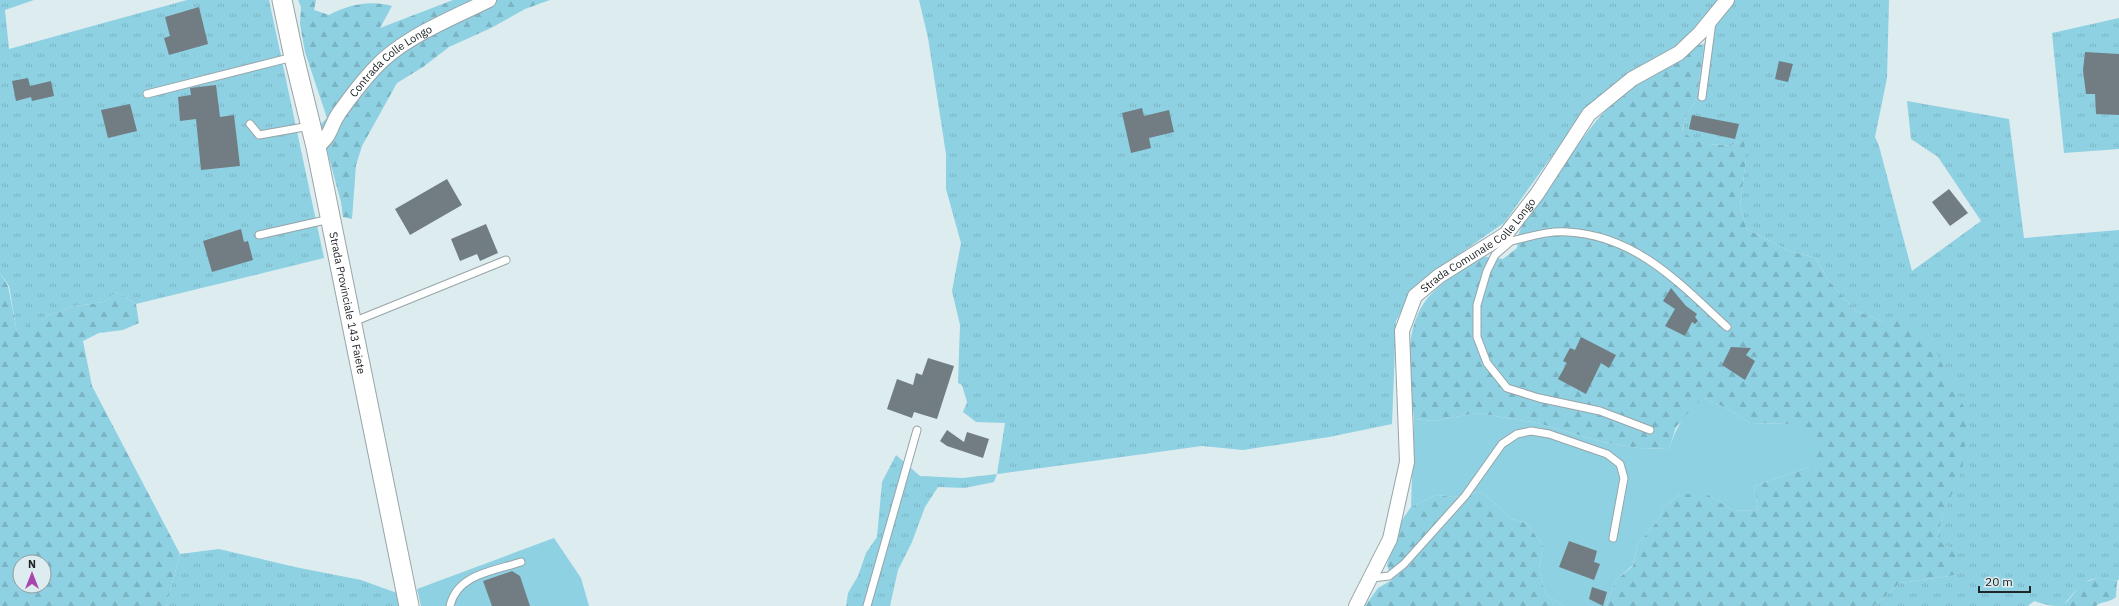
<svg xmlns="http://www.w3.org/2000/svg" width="2119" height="606" font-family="'IBM Plex Sans',sans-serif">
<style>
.grass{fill:url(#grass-tufts)}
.forest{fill:url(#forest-firs);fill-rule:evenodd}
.green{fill:#8ed1e2}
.building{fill:#727c83}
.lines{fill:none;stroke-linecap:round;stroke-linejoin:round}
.lane-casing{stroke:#97a4a8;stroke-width:9}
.street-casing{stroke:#97a4a8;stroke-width:16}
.secondary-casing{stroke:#97a4a8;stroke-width:21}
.lane{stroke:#fff;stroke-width:7}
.street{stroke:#fff;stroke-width:14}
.secondary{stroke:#fff;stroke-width:19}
.labels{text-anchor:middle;stroke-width:3;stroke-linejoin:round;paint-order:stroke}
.street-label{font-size:11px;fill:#202527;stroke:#ddecef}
</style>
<defs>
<pattern id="grass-tufts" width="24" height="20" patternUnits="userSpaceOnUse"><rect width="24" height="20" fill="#8ed1e2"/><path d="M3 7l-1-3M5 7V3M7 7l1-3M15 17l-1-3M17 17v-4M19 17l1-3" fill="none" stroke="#7ab3c2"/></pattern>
<pattern id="forest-firs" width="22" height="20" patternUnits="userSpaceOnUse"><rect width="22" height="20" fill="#8ed1e2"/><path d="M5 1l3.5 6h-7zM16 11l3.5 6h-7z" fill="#7ab3c2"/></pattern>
</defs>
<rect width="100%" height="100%" fill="#ddecef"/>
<path class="grass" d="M0,0H34L5,10L9,49L187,0H269L324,258L136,304L117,292L104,302L75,306L49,315L17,333L9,286L0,273Z
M919,0H1717L1701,24L1677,47L1631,71L1614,84L1580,117L1504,223L1423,279L1411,294L1396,321L1392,424L1329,437L1243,450L1202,446L997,474L994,482L965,488L938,487L925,507L912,542L898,570L890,606H846L848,593L858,576L866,553L877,537L882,482L896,455L920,476L963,478L997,474L1005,423L976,422L963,412L967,402L962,385L958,383L960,325L952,291L961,243L946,189V154L928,38Z
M1734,0H1889L1887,78L1875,137L1879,146L1912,271L1981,221L1938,157L1911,139L1907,101L2009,119L2024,238L2119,230V579L2117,581C2094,575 2086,578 2071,596C2068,600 2064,605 2059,606C2051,606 2042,604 2034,601L2028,606H1874L1900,583L1956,575L1936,540L1943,515L1883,322L1855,310L1828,280L1816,258L1789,251L1747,229L1740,206L1746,160L1738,141L1732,146C1712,144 1698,145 1682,132L1687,113L1694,104L1698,90L1704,44L1717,20Z
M2119,18V149L2064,153L2052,33Z
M219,549L295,567L361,580L397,593L400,606H166L180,554Z"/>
<path class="forest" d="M298,0H316L314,10L329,15C349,4 372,0 392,6L380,28L453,0H550L525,9L491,28L449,47L423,67L397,83L362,146L356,165L352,219L343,217L341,202L320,125L327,118L305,52L300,24L301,7Z
M1704,44L1698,90L1694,104L1687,113L1682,131C1698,145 1711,144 1732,146L1738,141L1744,139L1746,160L1740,206L1747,229L1789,251L1816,258L1828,280L1855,310L1883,322L1906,319L1936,352L1969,417L1962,470L1943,515L1936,540L1957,551L1956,575L1900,583L1874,606H1606L1615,581L1633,566L1637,545L1659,519L1663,508L1680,494H1707L1732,510L1758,511L1754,486L1815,465L1791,424L1750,423L1730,410L1704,398L1676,427L1669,449L1638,448L1603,442L1537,423L1477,413L1434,421L1414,419C1410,382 1402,336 1424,303C1434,287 1465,267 1480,256L1503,259L1517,248L1519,233L1524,221L1553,183L1569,156L1596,121L1618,97L1690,47Z
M0,273L8,286L17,332L49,315L75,306L104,302L117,292L136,304L139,323L123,330L99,333L83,341L92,386L180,554L166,606H0ZM20,562H44V586H20Z
M1482,492L1512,519L1526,523L1543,545L1539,569L1546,595L1564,606H1365L1378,588L1392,580L1387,565L1400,523L1411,507L1437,495L1453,497Z
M2101,577L2117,581L2116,597C2109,603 2101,601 2096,606H2059L2067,602L2082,583Z"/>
<path class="green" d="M1704,398L1730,410L1750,423L1791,424L1814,435L1815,465L1754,486L1758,511L1732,510L1707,494H1680L1663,508L1659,519L1637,545L1633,565L1615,581L1606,606H1564L1546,595L1539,569L1543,545L1526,523L1512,519L1482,492L1453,497L1437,495L1411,507L1414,419L1434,421L1477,413L1537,423L1603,442L1638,448L1669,449C1678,423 1683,416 1704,398Z
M554,538L581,578L589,606H421L417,589Z"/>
<path class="building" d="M199,7L208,44L169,55L164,38L170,36L165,17Z
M2085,52L2119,54V115L2096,114L2095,94H2086L2083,70Z
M1779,61L1793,64L1788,82L1775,79Z
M28,78L30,86L51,81L54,96L32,101L31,97L16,101L12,81Z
M216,85L220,117L234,115L240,166L201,170L196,119L180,121L178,97L191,95L190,88Z
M130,104L137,131L108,138L101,110Z
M1142,108L1144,116L1169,110L1174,132L1149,138L1151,148L1131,153L1122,113Z
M1692,115L1739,124L1735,139L1689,129Z
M447,179L462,205L410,235L395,209Z
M1949,189L1968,213L1950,226L1932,202Z
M486,224L498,253L480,261L477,254L460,261L451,239Z
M241,229L244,242L248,241L253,260L212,272L203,241Z
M1671,288L1686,306L1697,314L1695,317L1698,321L1695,324L1692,322L1685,336L1665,326L1675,309L1663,301Z
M1581,337L1616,355L1609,368L1601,363L1586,394L1558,379L1567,363L1563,361L1570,348L1575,350Z
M1731,347L1751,348L1746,355L1755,361L1745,380L1722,365Z
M928,358L954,366L937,419L914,412L912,418L887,409L897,379L913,385L916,373L922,375Z
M947,430L964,442L967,432L989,439L983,458L947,446L940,441Z
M1569,541L1597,551L1594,562L1600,564L1594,580L1559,567Z
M512,571L520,576L530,606H492L483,581Z
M1592,587L1607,592L1603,606L1589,599Z"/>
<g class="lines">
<defs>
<path id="lane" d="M147,94L293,57
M1702,97L1712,22
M250,124L259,135L310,126
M1506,234L1511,241L1495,255L1487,271L1477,305V337L1487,363L1507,388L1539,398L1600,411L1650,430
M259,235L330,219
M1511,241C1529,237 1550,230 1568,232C1637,236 1680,284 1727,327
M353,322L506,260
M1372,578L1389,576L1404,564L1465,496L1502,444L1517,434L1531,431L1549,434L1607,454L1620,464L1624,478L1613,538
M450,606C457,574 494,571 521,562
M867,606L917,430"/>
<g id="street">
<path id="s1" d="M316,147C332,136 329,128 339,113C349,99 361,83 373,70C401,38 451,19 489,0"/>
<path id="s2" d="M1356,606L1390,539L1407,462L1402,331L1415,296L1439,276L1506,234L1537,194L1589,114L1632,79L1679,53L1700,33L1727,0"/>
</g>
<g id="secondary">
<path id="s3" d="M282,0L294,57L316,147L409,606"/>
</g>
</defs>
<use href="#lane" class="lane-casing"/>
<use href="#street" class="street-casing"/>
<use href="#secondary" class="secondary-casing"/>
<use href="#lane" class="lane"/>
<use href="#street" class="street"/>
<use href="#secondary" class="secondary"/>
</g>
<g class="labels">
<g class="street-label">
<text dy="4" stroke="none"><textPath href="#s1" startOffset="116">Contrada Colle Longo</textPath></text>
<text dy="4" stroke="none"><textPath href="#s2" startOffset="404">Strada Comunale Colle Longo</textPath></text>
<text dy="4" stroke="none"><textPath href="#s3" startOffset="310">Strada Provinciale 143 Faiete</textPath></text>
</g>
</g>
<g transform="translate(32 574)"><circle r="19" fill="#ddecef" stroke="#919c9f"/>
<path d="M0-3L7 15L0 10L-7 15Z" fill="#a846ae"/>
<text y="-6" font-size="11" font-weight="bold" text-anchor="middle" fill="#202527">N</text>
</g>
<path d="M1979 586v6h51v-6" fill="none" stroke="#202527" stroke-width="2"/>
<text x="1985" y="586" font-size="12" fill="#202527" stroke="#ddecef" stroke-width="3" paint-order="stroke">20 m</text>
</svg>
